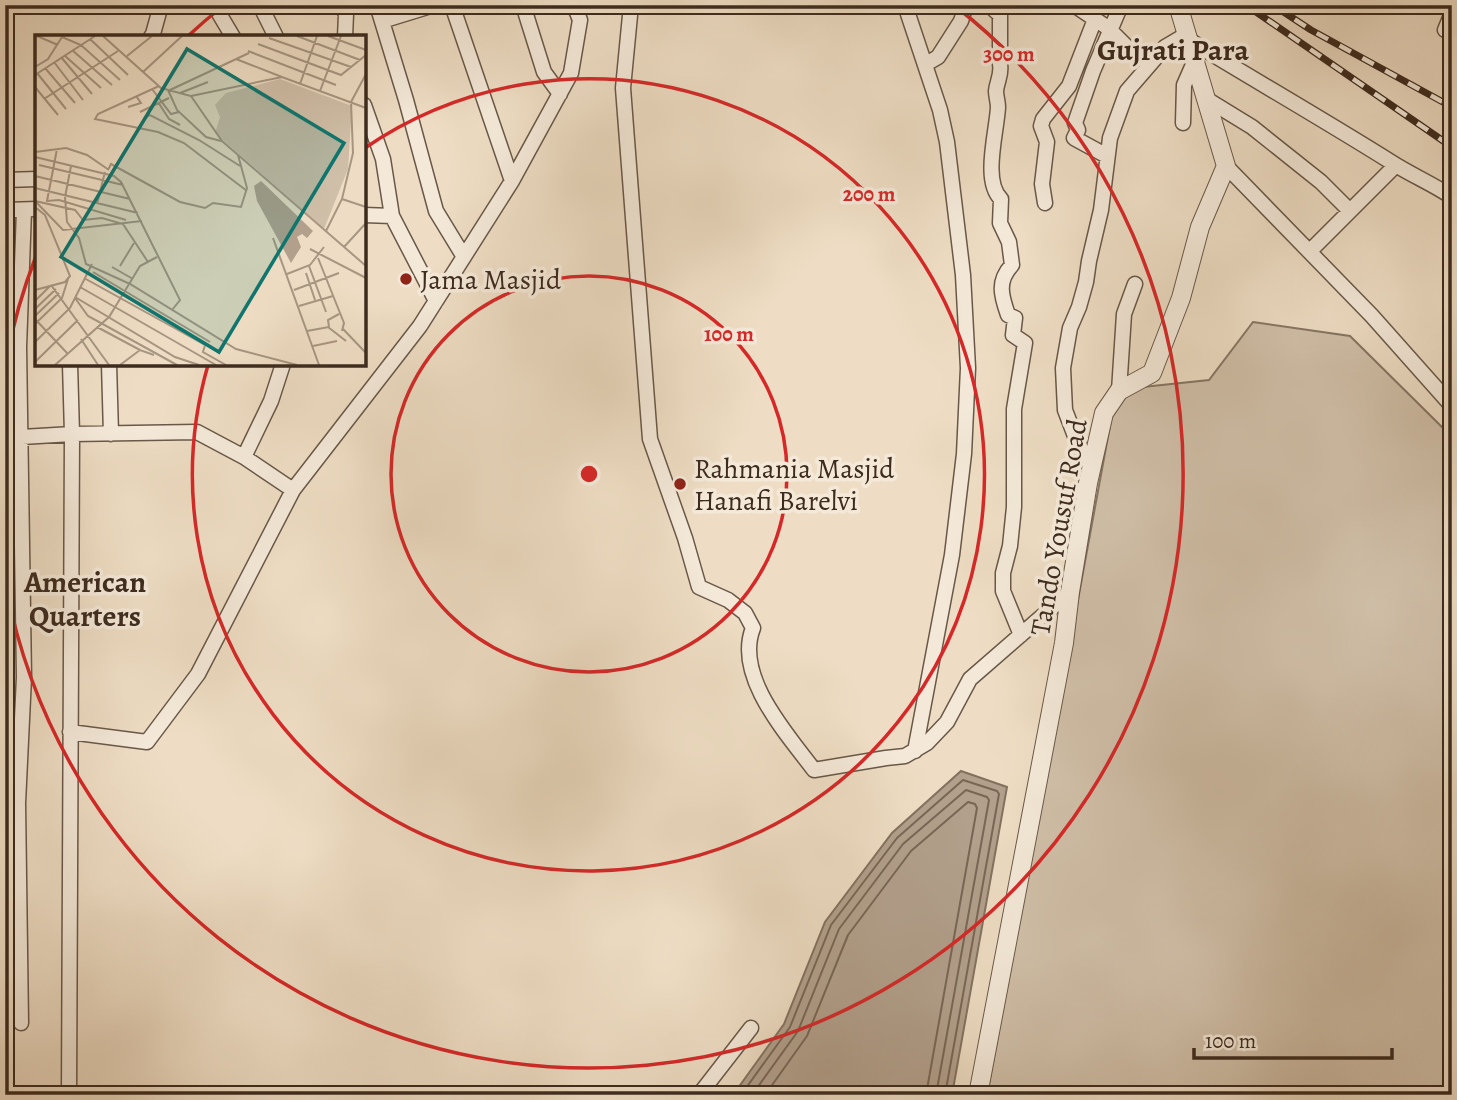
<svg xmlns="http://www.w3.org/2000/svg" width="1457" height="1100" font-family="Alegreya,serif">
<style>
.green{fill:#d0bfa8;stroke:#867563;stroke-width:2}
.water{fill:#b2a08c;stroke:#837160;stroke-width:2}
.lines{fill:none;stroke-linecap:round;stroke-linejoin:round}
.shore{stroke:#786655;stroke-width:2}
.minor-casing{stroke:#695848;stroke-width:17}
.tertiary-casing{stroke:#695848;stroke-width:20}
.minor{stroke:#f4e9d9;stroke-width:14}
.tertiary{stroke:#f4e9d9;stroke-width:18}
.rail-casing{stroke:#3d2b1e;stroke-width:7}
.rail{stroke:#f4e9d9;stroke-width:4.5;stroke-dasharray:13;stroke-linecap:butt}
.ring{fill:none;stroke:#d62828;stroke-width:3.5}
.poi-dot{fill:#8f2418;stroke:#f4e9d9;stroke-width:2.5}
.labels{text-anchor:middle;stroke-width:7;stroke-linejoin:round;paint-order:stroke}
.poi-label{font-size:28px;fill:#3d2b1e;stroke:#f4e9d9;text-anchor:start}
.street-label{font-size:28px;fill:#3d2b1e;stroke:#f4e9d9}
.neighbourhood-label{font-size:30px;font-weight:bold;fill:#3d2b1e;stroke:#f4e9d9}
.inset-road{fill:none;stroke:#a79682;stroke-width:2}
.view{fill:#0f766e;fill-opacity:0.15;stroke:#0f766e;stroke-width:3.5}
.inset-edge{fill:none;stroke:#3d2b1e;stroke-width:3.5}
.centre{fill:#d62828;stroke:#f4e9d9;stroke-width:3.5}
.ring-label{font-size:21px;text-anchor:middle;font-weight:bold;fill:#d62828;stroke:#f4e9d9;stroke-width:7;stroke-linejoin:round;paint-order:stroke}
</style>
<rect width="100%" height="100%" fill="#eeddc4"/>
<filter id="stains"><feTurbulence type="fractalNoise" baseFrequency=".00286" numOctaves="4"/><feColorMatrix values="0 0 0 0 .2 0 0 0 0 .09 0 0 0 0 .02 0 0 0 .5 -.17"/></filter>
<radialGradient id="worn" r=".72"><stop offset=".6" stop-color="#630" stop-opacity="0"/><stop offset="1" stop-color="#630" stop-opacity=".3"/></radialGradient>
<path class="green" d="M1253,322L1350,336L1452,437V1095H987L1114,404L1143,387L1209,380Z"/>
<path class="water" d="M961,771L1007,787L952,1095H733L784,1024L825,922L892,833Z"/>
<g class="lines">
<path class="shore" d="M741,1095L790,1027L831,925L897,838L963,780L997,791L999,794L945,1095
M752,1095L798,1031L839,929L903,844L966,790L987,797L989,800L936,1095
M765,1095L807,1036L848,935L911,851L968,802L975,804L977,808L926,1095"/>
<defs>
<path id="minor" d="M214,5L233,37
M260,5L276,37
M341,5L346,14L345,37
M377,5L406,100L436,211L464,257
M452,5L512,181
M523,5L544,72L560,94
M631,5L623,88L650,439L685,538L699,587L728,600L745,613L753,628C734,676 787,734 814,770L886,758L905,756L927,743L947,722L970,679L1070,592
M905,5L940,110L947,142L963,275L968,368L964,454L952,555L915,751
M989,5L1000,15V64C1002,75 997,81 996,91C996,96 998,102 998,107C997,131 982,181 1001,199L1000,223L1009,242L1012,265C997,281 1001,295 1008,315L1015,318L1013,335L1025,343L1014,409V507L1010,546L1003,573V591L1021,635
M1074,5L1108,28L1131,51L1149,65
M5,10L9,5
M382,21L434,5
M1445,30L1452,13
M151,37L153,34L161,5
M1189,40C1256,81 1324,120 1391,162C1411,175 1433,184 1452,197
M926,64L938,57L961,21L966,5
M1208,100L1252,127L1321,182L1350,211
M364,105L383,159L392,216
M1183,123L1184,85L1195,60
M1107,156L1074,138L1078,130L1075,123L1093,71L1121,5
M1226,166L1372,316L1452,406
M5,180L37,179
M1045,203L1042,184L1047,142L1041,126L1043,119L1069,86L1095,19
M5,210L37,209
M364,215L392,216L436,301
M1310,251L1396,165
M109,364L111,434
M1119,391L1124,314L1135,284
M5,438L72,434L197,432L244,457L293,490
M244,457L271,401L283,364
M1091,465L1078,444L1065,410L1063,368L1070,328L1079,307L1086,282L1089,261L1101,210L1110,138L1127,91L1165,47L1187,34
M70,732L147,742L198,674L293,490L420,326L512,181L571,73L580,20L574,5
M21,1023L18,803L24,677L19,347L24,210
M69,1095L72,434L70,364
M699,1095L751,1028"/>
<path id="tertiary" d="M978,1095L1064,643L1070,592L1088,483L1104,413L1119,391L1152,373L1181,298L1200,227L1226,166L1178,5"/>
</defs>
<use href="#minor" class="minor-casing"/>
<use href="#tertiary" class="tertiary-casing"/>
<use href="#minor" class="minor"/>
<use href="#tertiary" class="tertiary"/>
<defs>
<path id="rail" d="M1246,5L1452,147
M1273,5L1311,30L1452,107"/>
</defs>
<use href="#rail" class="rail-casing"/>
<use href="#rail" class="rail"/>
</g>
<g class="ring">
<circle cx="589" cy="474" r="198"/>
<path d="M365 148A396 396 0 1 1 208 365"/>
<path d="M6 361A594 594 0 0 1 36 256M188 36A594 594 0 0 1 223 6M955 6A594 594 0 1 1 6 587"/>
</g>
<g class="poi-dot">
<circle cx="406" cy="279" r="7"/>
<circle cx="680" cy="484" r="7"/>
</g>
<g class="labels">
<g class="poi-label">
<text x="420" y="289">Jama Masjid</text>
<text x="694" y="478">Rahmania Masjid<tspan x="694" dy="32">Hanafi Barelvi</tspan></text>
</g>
<g class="street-label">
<text transform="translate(1058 527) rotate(-80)" y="10">Tando Yousuf Road</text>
</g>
<g class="neighbourhood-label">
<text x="1173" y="60">Gujrati Para</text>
<text x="85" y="592">American<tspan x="85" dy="34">Quarters</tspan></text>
</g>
</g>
<g transform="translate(35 35)">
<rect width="331" height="331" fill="#eeddc4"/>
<path d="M245,44L317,71L313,134L289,194L180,98L185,82L180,70L191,58Z" fill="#d0bfa8"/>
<path d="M226,146L278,196L272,203L267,199L262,202L266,212L256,228L222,166L219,151Z" fill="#b2a08c"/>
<path class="inset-road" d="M2,1L23,10M68,1L126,53L156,61L187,106L331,231M262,1L325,25M293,1L331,15M27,2L46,10L85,45M234,3L316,32M55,4L93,40M223,9L306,40L331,20M37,15L77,50M213,16L301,50M29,20L66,53M92,21L117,1M26,22L57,59M201,24L247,42M19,27L48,65M0,32L13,24L27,2M10,33L40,68M108,37L147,1M2,38L31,74M0,40L60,1M265,49L282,1M124,51L63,79L60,84L123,97L149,108L212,156M0,52L23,80M117,54L136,79L144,77M133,55L142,75L171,102L186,106M135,55L214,18M285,56L306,1M145,58L173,47M156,61L247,42L331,73M9,64L83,16M123,67L134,84L145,90M93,72L106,68L101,61M105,77L134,63M109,83L115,80L164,105L205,131M22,114L12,166L24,165L91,185M0,117L31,113L52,120L74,135M0,122L79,141L86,147L145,265L137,275M4,130L88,150M36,131L30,162L32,187L44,203L51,229L95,249L201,314L262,330M73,135L76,129L145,167L170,173L178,168L206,172L212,153L203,120M0,141L95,164M0,153L103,178M307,164L331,172M0,166L40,175L48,185L67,183L88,189L113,227M1,167L28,195L107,186M62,169L70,137M0,172L10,180L35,241L30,247L0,255M291,196L307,164L318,118L316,67L331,39M238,203L284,330M309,212L331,188M275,214L331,243M283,223L309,288L307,296M85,231L99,208M274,231L291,277M77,232L98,244M58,237L175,307M271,238L280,265M252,239L275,230L289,212M49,243L170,310L168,317L191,330M16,250L74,330M45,252L181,330M259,255L304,238M40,262L140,322L164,330M40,263L53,281L142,330M0,266L15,251M264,271L298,261M0,274L21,254M0,281L24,258M0,284L32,318M0,289L27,263L33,244M62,292L105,315M293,292L311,306M308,294L331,318M272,296L294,292L293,285L304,279M46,304L63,330M0,307L35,273L57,229M278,311L302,306M0,327L43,285M20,330L74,282L105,231L122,222M85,330L105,315L119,320"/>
<path class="view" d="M152,14L309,108L184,317L26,222Z"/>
<rect width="331" height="331" class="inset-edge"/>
</g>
<circle cx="589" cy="474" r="10" class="centre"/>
<g class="ring-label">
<text x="1009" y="61">300 m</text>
<text x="869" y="201">200 m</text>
<text x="729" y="341">100 m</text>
</g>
<rect width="1457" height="1100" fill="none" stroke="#eeddc4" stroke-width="28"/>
<rect x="7" y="7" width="1443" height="1086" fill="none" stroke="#3d2b1e" stroke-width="3.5"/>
<rect x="14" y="14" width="1429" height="1072" fill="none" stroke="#3d2b1e" stroke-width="2"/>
<path d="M1194 1048v10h198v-10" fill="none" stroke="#3d2b1e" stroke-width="3.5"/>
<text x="1205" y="1048" font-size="21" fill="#3d2b1e" stroke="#f4e9d9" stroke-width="5" paint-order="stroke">100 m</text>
<rect width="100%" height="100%" filter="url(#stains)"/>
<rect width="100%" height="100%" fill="url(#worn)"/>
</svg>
